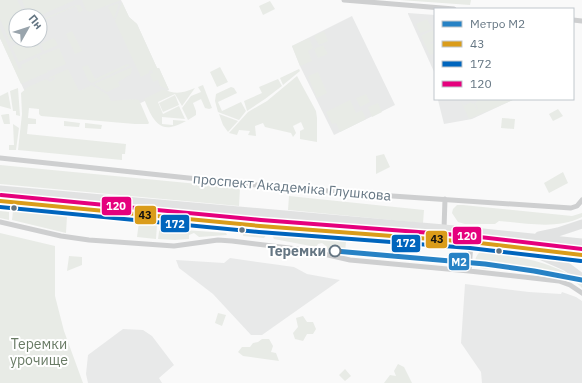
<svg xmlns="http://www.w3.org/2000/svg" width="582" height="383" font-family="'IBM Plex Sans',sans-serif">
<style>
.built{fill:#e8e9e9;fill-rule:evenodd}
.green{fill:#e8ebe6}
.lines{fill:none;stroke-linecap:round;stroke-linejoin:round}
.street{stroke:#cecfd0;stroke-width:5}
.highway{stroke:#e1e2e2;stroke-width:9}
.bus-1-casing{stroke:#fff;stroke-width:7}
.bus-2-casing{stroke:#fff;stroke-width:7}
.bus-3-casing{stroke:#fff;stroke-width:7}
.bus-1{stroke:#da9c1a;stroke-width:4}
.bus-2{stroke:#0065bd;stroke-width:4}
.bus-3{stroke:#e5007d;stroke-width:4}
.metro-1-casing{stroke:#fff;stroke-width:8}
.metro-1{stroke:#2782c5;stroke-width:5}
.bus-dot{fill:#657683;stroke:#fff;stroke-width:1.5}
.stop-dot{fill:#fff;stroke:#657683;stroke-width:2}
.labels{text-anchor:middle;stroke-width:4;stroke-linejoin:round;paint-order:stroke}
.street-label{font-size:14px;fill:#657683;stroke:#fff}
.stop-label{font-size:14px;font-weight:bold;fill:#657683;stroke:#fff;text-anchor:end}
.park-label{font-size:14px;fill:#687a64;stroke:#fff}
.line-badge{stroke:#fff;stroke-width:1.5}
.badge-label{font-size:11px;text-anchor:middle;font-weight:bold;fill:#fff}
.pale-badge-label{font-size:11px;text-anchor:middle;font-weight:bold;fill:#111}
</style>
<rect width="100%" height="100%" fill="#f9f9f9"/>
<path class="built" d="M0,0H121L129,17L137,24L157,68H159L169,90L134,106L26,94L0,38ZM16,16H40V40H16Z
M408,13L435,15V74L408,14Z
M352,16L395,105L334,135L300,66L292,46Z
M441,99H515L472,119L444,124L438,100Z
M230,258L294,267L307,274L340,280L262,335H251L213,294L179,268L176,260L224,263Z
M465,284L529,292L561,294L562,292L576,297L582,301V383H482L481,372L461,343Z
M123,329L143,330L152,336L174,365L159,378L162,383H88L86,374L88,355Z"/>
<path class="green" d="M0,0H17L26,16H16V40L10,42L0,19Z
M22,0H75L39,16H28Z
M82,0H121L90,12L86,10Z
M400,0H471L470,5Z
M270,1L275,9L263,15L259,6Z
M122,2L129,17L137,24L157,68H159L169,90L160,86L158,80L153,82L150,74L153,73L152,70L149,71V73L141,77L115,21Z
M119,3L114,19L108,7Z
M76,5H80L83,10L79,13L76,6L40,22V21L45,18Z
M427,19L432,29L420,33L416,24Z
M0,28L19,69L22,68L21,65L37,57L39,60L41,59L39,56L59,48L66,64L49,71L48,70H47L48,72L21,84L0,38Z
M433,30L435,35V40L430,43L431,44L435,42V53L430,55L421,36Z
M72,31L82,51L75,54L66,34Z
M324,31L328,41L319,45L314,36Z
M54,38L58,45L44,51L41,44Z
M309,38L313,48L308,51L312,61L300,66L292,46Z
M26,40H36L42,52L19,62L12,47Z
M323,45L328,54L318,58L314,49Z
M127,64L130,65L92,83L88,80L82,67L88,65L95,79Z
M132,67L131,74L118,82L120,86L107,92L94,84Z
M220,67L228,82L217,87L210,72Z
M68,69L79,91L92,85L108,95L111,101L134,99L139,100L149,123L148,124H135L41,116L39,114V109L29,108L28,118L36,119V124H28L27,134L126,144L125,154H122V160L18,150L22,114L21,93L28,87L46,79L50,82L55,79V77L50,79L48,78Z
M299,69L300,71L283,85L280,78Z
M318,72L327,93L317,98L308,76Z
M297,76L316,111L317,118V142L300,139V131L304,129L301,122L293,126L296,133L293,137L291,133L265,127L263,123L255,126L256,136L248,135L250,131L239,130L237,135L229,133L248,112L267,101Z
M278,79L282,86L265,99L247,111L244,101L262,93L259,87Z
M203,85L212,108L209,109L205,108L201,99L193,103L196,111V115L188,120L182,108L191,96L201,92L198,87Z
M231,87L234,88L237,93L218,102L222,111L241,102L246,111L239,120L218,112L215,101L216,94Z
M18,88L20,116L16,115V111H13L10,91Z
M195,88L182,106L175,94L158,102L163,114L179,106L185,119L162,117V124L173,125V120L186,121C182,123 176,126 171,127C155,130 149,110 144,99L162,90V89C175,94 181,94 195,88Z
M8,92L11,109L0,106V96Z
M366,94L370,102L360,107L356,98Z
M175,95L179,105L163,112L159,103Z
M460,99L464,106L471,102L472,104L474,103L477,110L478,109L475,103L477,102L478,99H515L469,119Z
M350,100L356,113L362,110L366,119L340,132L336,123L332,124L326,112Z
M378,103L382,112L372,117L368,107Z
M558,109L563,116L553,121L549,114Z
M7,114H9L10,124H4L1,115Z
M219,114L238,121L228,132L223,125Z
M502,118L515,119L514,129L501,128Z
M64,121L80,123L79,127L64,126Z
M85,123L102,125L101,129L85,128Z
M13,124L19,128L16,150H9V145H14Z
M384,154L390,167L376,174V156Z
M0,165L240,188L239,206L0,184Z
M563,172L568,183L549,193L544,183Z
M289,196L424,210L423,223L288,210Z
M457,205H463L572,216L582,213V217C556,230 527,223 499,221L495,224H465L458,222L452,213L453,209Z
M0,211L9,212V220L0,218Z
M13,211L67,216L66,233L12,220Z
M139,222L157,225L156,239L137,237Z
M160,225L171,229L226,233L227,235L199,237L194,233L189,235V239L175,240L158,239Z
M244,231L267,234L264,238L243,236Z
M0,233L55,246V296L64,331L83,383H0Z
M272,235L346,241L345,254L326,249V246L322,243L318,244L316,247L274,239Z
M480,252C509,254 561,263 582,284V288C580,286 577,283 575,282C560,274 519,271 501,269C494,268 484,270 479,267C472,264 476,255 480,252Z
M69,256L82,257V265L67,271Z
M218,313L226,315L222,326L215,323Z
M303,316L307,322H313L316,329L313,334H307L303,341L295,339L293,333L298,327L296,318Z
M262,339H269L273,346L271,352L276,353L279,361L243,356L238,352L242,347H250L253,343L258,342Z
M398,364L404,367L412,383H384L390,375L396,376L394,371Z
M345,369L351,376L345,381L339,375Z"/>
<g class="lines">
<path class="street" d="M344,0L454,9
M573,20L582,21
M0,158L245,184L363,194L571,208L577,206L582,200
M0,222L61,236L89,240L174,246L218,240L232,241L306,250L350,260L469,271L559,281L570,285L582,293
M444,229L445,199
M469,271L471,242"/>
<path class="highway" d="M0,190L444,229L582,243
M0,201L260,226L471,242L582,255
M539,236L558,232L582,224
M535,253L567,267L582,278"/>
<defs>
<path id="bus-1" d="M0,201L260,226L471,242L582,255"/>
<path id="bus-2" d="M0,207L259,232L470,248L581,261"/>
<path id="bus-3" d="M1,195L261,220L471,236L582,249"/>
</defs>
<use href="#bus-1" class="bus-1-casing"/>
<use href="#bus-2" class="bus-2-casing"/>
<use href="#bus-3" class="bus-3-casing"/>
<use href="#bus-1" class="bus-1"/>
<use href="#bus-2" class="bus-2"/>
<use href="#bus-3" class="bus-3"/>
<defs>
<path id="metro-1" d="M335,251L485,264L534,271L582,280"/>
</defs>
<use href="#metro-1" class="metro-1-casing"/>
<use href="#metro-1" class="metro-1"/>
</g>
<g class="bus-dot">
<circle cx="14" cy="208" r="3.5"/>
<circle cx="242" cy="230" r="3.5"/>
<circle cx="499" cy="251" r="3.5"/>
</g>
<circle class="stop-dot" cx="335" cy="251" r="5.5"/>
<g class="labels">
<g class="street-label">
<text transform="translate(292 187) rotate(5)" y="5">проспект Академіка Глушкова</text>
</g>
<g class="stop-label">
<text x="326" y="256">Теремки</text>
</g>
<g class="park-label">
<text x="39" y="349">Теремки<tspan x="39" dy="16">урочище</tspan></text>
</g>
</g>
<g class="line-badge">
<rect x="101" y="196" width="31" height="20" rx="4" fill="#e5007d"/>
<rect x="134" y="205" width="23" height="20" rx="4" fill="#da9c1a"/>
<rect x="160" y="214" width="30" height="19" rx="4" fill="#0065bd"/>
<rect x="452" y="226" width="30" height="19" rx="4" fill="#e5007d"/>
<rect x="425" y="230" width="23" height="19" rx="4" fill="#da9c1a"/>
<rect x="391" y="234" width="30" height="19" rx="4" fill="#0065bd"/>
<rect x="448" y="252" width="22" height="19" rx="4" fill="#2782c5"/>
</g>
<g class="badge-label">
<text x="116" y="210">120</text>
<text x="175" y="228">172</text>
<text x="467" y="240">120</text>
<text x="406" y="247">172</text>
<text x="459" y="266">M2</text>
</g>
<g class="pale-badge-label">
<text x="145" y="219">43</text>
<text x="437" y="243">43</text>
</g>
<rect x="434" y="8" width="140" height="92" fill="#ffffff" stroke="#c1c8cd"/>
<rect x="442" y="21" width="20" height="6" fill="#2782c5" stroke="#c1c8cd"/>
<text x="470" y="28" font-size="12" fill="#657683">Метро M2</text>
<rect x="442" y="41" width="20" height="6" fill="#da9c1a" stroke="#c1c8cd"/>
<text x="470" y="48" font-size="12" fill="#657683">43</text>
<rect x="442" y="61" width="20" height="6" fill="#0065bd" stroke="#c1c8cd"/>
<text x="470" y="68" font-size="12" fill="#657683">172</text>
<rect x="442" y="81" width="20" height="6" fill="#e5007d" stroke="#c1c8cd"/>
<text x="470" y="88" font-size="12" fill="#657683">120</text>
<g transform="translate(28 28) rotate(51)"><circle r="19" fill="#ffffff" stroke="#c1c8cd"/>
<path d="M0-3L7 15L0 10L-7 15Z" fill="#99a4ac"/>
<text y="-6" font-size="11" font-weight="bold" text-anchor="middle" fill="#657683">Пн</text>
</g>
</svg>
